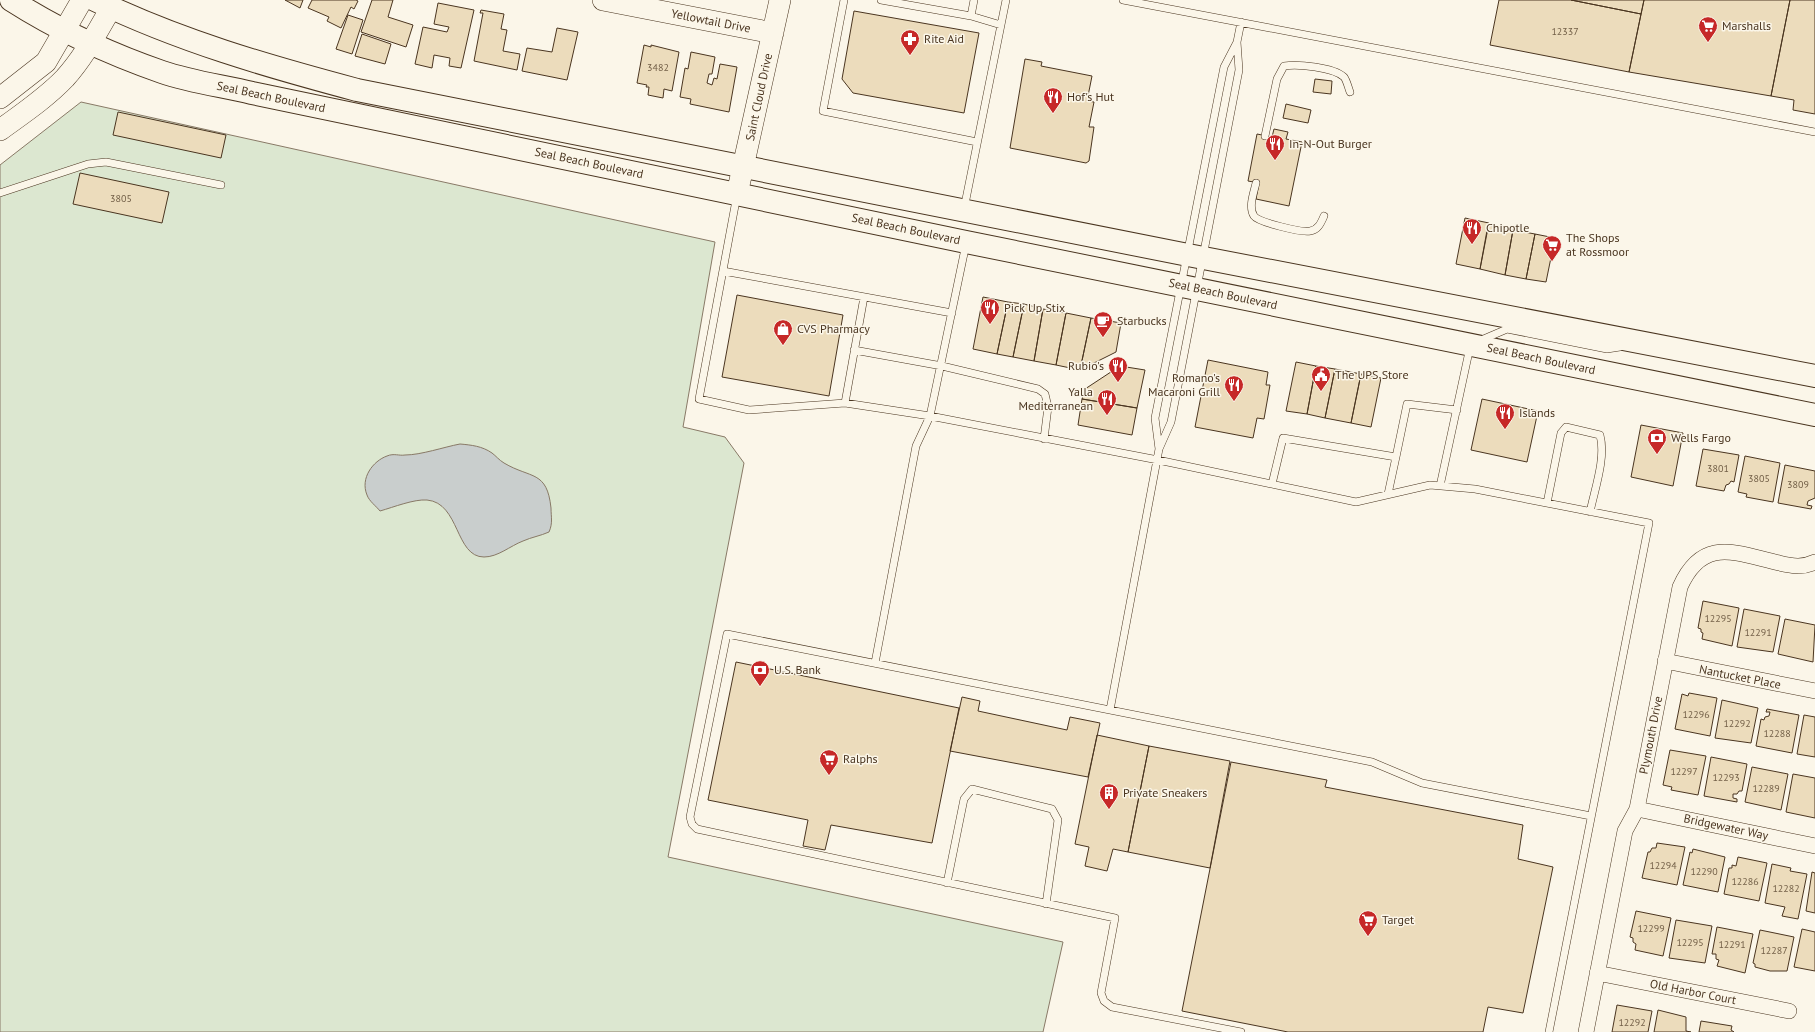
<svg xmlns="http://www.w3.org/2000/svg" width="1815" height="1032" font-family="'PT Sans',sans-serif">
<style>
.green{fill:#dce7d0;stroke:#887966}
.water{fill:#c9cecd;stroke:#887966}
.building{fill:#ecdcbc;stroke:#4a3520}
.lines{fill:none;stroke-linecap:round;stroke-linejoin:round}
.lane-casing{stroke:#4a3520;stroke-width:8}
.street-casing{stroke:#4a3520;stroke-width:16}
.secondary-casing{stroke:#4a3520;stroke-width:22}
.primary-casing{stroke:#4a3520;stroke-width:24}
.lane{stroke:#fbf6e9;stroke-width:7}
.street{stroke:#fbf6e9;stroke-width:15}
.secondary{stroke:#fbf6e9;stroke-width:21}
.primary{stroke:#fbf6e9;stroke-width:22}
.labels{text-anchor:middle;stroke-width:3;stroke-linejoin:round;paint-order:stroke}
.number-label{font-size:10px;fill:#725f47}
.street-label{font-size:12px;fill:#4a3520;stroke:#fbf6e9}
.poi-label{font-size:12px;fill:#4a3520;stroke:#fbf6e9;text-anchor:start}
</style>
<rect width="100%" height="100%" fill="#fbf6e9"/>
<path class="green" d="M81,102L715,242L683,427L725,437L744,463L668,857L1063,942L1043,1032H0V165Z"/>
<path class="water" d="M460,444C471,445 482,446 492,453C496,456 499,460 504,463C531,479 547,470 551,508C551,517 553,523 549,532C540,536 532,537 523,541C510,546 498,557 484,557C455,557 460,503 427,500C414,499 394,507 380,511C376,506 369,501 367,495C360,478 373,461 387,456C394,453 399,456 405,455C421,455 444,447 460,444Z"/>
<path class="building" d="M285,0H303L300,8Z
M312,0H356L358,1L354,9L351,7L341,28L327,21L329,17L308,8Z
M372,0H393L388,17L413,25L406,47L361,32Z
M1499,0H1571L1641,14L1629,72L1490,45Z
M1571,0H1644L1641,14Z
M1644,0H1790L1771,96L1629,72Z
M1790,0H1815V114L1793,110L1794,100L1771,96Z
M438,3L474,10L461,68L449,66L450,58L434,55L432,68L415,64L423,27L447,32L449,27L434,24Z
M481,10L504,14L501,29L507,30L503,51L520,54L517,70L474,61L483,13H480Z
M854,11L979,33L964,113L853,93L842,79Z
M348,15L363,20L352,54L336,49Z
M557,28L578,32L567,80L522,71L527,48L552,52Z
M362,34L391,44L385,64L355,56Z
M644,45L651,47V45L679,52L672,91L664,89L663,98L648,95L649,87H646L647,85L637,83Z
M691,52L715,57L712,74H709L707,83L712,85L714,78L717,79L720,64L737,67L729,112L690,104L691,99L680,97L685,68L688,69Z
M1025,59L1042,62L1041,66L1092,76L1087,101L1094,102L1089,127H1094L1089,161L1086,163L1010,148Z
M1315,79L1332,81L1331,94L1313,92Z
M1286,104L1311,110L1308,123L1283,118Z
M118,112L226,135L221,158L113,135Z
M1274,129L1288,132L1286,139L1302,142L1289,206L1256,199L1259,183L1248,181L1257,134L1272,137Z
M80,173L169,192L162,223L73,204Z
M1465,218L1489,223L1480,269L1456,264Z
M1488,225L1513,230L1505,275L1480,269Z
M1513,230L1535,234L1526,279L1505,275Z
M1535,234L1555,238L1546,282L1526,279Z
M737,295L843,315L829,396L722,377Z
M983,297L1008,302L997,354L973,349Z
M1008,302L1024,304L1013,357L997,354Z
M1024,304L1043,309L1034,361L1013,357Z
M1043,309L1066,313L1056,365L1034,361Z
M1066,313L1091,318L1080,370L1056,365Z
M1091,318L1121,323L1116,352L1080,370Z
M1208,360L1268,372L1266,385H1270L1264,419L1257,418L1253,438L1195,427Z
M1296,362L1316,366L1307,414L1286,411Z
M1120,366L1145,370L1137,408L1082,399L1085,389Z
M1316,366L1335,369L1325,418L1307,414Z
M1335,369L1361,374L1351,423L1325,418Z
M1361,374L1381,378L1371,427L1351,423Z
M1082,399L1137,408L1132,435L1078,425Z
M1482,399L1538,411L1527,462L1471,450Z
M1641,425L1683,433L1673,486L1631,477Z
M1703,449L1739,455L1734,482L1731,481L1729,484L1726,485L1724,491L1696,486Z
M1745,456L1780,463L1773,502L1746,497L1747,494L1738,492Z
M1785,465L1815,471V498L1808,501L1807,505L1812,506L1811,509L1778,503Z
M1703,601L1739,608L1732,646L1702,639L1703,633L1701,632V629L1698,628Z
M1744,609L1780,616L1773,652L1737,647Z
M1785,619L1815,625L1813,662L1778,654Z
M736,662L959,708L932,843L831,825L825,850L803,846L808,820L708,800Z
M1689,693L1717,698L1710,736L1675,729L1682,694L1688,696Z
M962,697L980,701L978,711L1067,730L1070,717L1100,723L1088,777L950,751Z
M1722,700L1758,708L1751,743L1715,738Z
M1767,709L1799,715L1792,753L1756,746L1761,719L1764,720L1765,717L1769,716L1770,712H1766Z
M1804,715L1815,717V757L1797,754Z
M1097,735L1149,746L1128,852L1113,849L1107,871L1085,866L1089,847L1075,844Z
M1149,746L1230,761L1210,868L1128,852Z
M1670,750L1706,756L1698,795L1671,790L1672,787L1663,785Z
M1711,757L1747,764L1742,791H1739L1737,794H1733V798L1737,799V802L1704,796Z
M1231,762L1327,780L1325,787L1523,825L1518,859L1553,867L1523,1013L1488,1007L1483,1032H1288L1182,1011Z
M1752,767L1788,774L1781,810L1745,802Z
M1793,774L1815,778V818L1786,812Z
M1657,843L1685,847L1677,885L1642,878L1648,852H1650L1652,848H1656Z
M1693,849L1725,857L1718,892L1683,885L1690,852L1692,853Z
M1738,857L1767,863L1759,901L1724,894L1729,868H1732V865L1736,866Z
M1772,864L1791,868L1790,871L1807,874L1798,919L1782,916L1785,907L1765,903Z
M1812,872L1815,873V913L1806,911Z
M1636,911L1671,918L1663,956L1635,950L1636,944L1633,942V938L1630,937Z
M1676,920L1712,926L1705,963L1669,958Z
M1717,927L1753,934L1745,973L1717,966L1719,960L1716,959V954H1712Z
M1802,929L1815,932V971L1794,967Z
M1760,930L1794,937L1787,971H1770L1755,967V964L1753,963Z
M1617,1005L1652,1011L1648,1032H1612Z
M1658,1010L1686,1017V1031L1691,1032H1654Z
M1701,1021L1732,1026L1731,1030L1734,1032H1699Z"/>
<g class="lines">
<defs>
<path id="lane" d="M844,0L823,111L977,142
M881,0L971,16L974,0
M1123,0L1815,132
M971,16L1001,25
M1265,136L1277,79L1284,66C1298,64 1333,67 1344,77C1347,81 1348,87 1350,92
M1256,183C1254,192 1248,207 1254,216C1258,222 1302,233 1310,231C1318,230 1321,223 1324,216
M0,193L88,164L106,162L221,185
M737,195L699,399L749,410L845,403L930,416L1158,460L1356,502L1430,485L1475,489L1649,523L1549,1032
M964,209L1006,0
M723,271L952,313
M1479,341L1507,329L1607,349L1620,347
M854,350L942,366L1038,389L1045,394L1048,407L1044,439
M845,403L864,297
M1159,449L1155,418L1224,67L1237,42
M1272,484L1283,438L1396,457L1407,404L1457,410
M1440,486L1470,347
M1388,494L1396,457
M1547,503L1561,433L1566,427L1600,435C1606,458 1595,488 1590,512
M875,663L916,446L930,416L966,244
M1110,710L1159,449L1171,422L1239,70L1237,42L1241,22
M947,883L964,799L972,789L1052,809L1058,820L1046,904
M1241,1032L1112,1007L1104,1001L1101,993L1115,918L697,829L692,824L690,817L727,634L1372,762L1422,783L1591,816"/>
<path id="street" d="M1665,661L1815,691
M1637,809L1815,846
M1597,973L1789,1011
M1586,1032L1625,831L1637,809L1680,587C1703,536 1735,553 1779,563C1792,566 1803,568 1815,562"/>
<path id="secondary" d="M603,0L773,33
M0,98L46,62L82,0
M0,130C22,114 46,98 65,78C84,57 97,32 111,8
M737,194L780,0"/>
<path id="primary" d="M11,0C58,30 110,54 162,72C191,82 223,86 252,93L966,242L1815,415
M95,0C180,41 267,66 357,90L1188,255L1815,376"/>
</defs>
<use href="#lane" class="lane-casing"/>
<use href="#street" class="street-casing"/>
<use href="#secondary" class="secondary-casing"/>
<use href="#primary" class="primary-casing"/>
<use href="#lane" class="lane"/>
<use href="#street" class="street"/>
<use href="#secondary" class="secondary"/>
<use href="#primary" class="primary"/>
</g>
<defs>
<symbol id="supermarket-pin" viewBox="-11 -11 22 30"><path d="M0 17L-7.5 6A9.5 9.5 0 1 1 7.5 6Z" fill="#c62828" stroke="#fbf6e9"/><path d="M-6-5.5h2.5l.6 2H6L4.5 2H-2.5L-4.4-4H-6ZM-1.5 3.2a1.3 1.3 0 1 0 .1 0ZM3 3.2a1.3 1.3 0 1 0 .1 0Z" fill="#fff"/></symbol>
<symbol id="pharmacy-pin" viewBox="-11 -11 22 30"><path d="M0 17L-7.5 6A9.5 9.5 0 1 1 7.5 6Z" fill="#c62828" stroke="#fbf6e9"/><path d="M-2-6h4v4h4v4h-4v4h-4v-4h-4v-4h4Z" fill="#fff"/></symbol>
<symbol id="restaurant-pin" viewBox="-11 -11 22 30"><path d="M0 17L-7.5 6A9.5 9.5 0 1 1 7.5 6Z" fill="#c62828" stroke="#fbf6e9"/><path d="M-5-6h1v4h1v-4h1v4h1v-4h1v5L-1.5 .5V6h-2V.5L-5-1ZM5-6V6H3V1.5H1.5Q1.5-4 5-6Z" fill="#fff"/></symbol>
<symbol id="cafe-pin" viewBox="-11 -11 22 30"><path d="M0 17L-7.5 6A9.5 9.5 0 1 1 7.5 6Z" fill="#c62828" stroke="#fbf6e9"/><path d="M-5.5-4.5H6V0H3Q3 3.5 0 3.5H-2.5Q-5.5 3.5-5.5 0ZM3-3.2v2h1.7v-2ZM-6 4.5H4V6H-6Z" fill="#fff"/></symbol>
<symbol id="shop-pin" viewBox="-11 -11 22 30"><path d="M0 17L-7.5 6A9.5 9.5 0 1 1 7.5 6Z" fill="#c62828" stroke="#fbf6e9"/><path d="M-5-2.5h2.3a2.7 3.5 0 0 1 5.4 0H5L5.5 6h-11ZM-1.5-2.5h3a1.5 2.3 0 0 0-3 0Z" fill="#fff"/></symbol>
<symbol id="civic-pin" viewBox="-11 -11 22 30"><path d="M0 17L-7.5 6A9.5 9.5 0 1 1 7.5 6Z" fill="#c62828" stroke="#fbf6e9"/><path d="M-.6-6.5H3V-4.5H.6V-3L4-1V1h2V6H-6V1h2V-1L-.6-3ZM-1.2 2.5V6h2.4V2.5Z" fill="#fff"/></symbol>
<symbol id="bank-pin" viewBox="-11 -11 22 30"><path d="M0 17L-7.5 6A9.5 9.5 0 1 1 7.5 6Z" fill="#c62828" stroke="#fbf6e9"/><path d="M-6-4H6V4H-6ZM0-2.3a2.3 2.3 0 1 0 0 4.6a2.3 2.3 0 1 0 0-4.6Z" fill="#fff"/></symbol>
<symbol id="building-pin" viewBox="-11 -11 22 30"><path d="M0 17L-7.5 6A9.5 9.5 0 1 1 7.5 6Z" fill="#c62828" stroke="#fbf6e9"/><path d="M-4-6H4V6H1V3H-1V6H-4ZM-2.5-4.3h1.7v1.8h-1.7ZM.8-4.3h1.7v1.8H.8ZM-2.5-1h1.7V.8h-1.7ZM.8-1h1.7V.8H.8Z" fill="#fff"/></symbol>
</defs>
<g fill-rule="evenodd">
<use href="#supermarket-pin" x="1697" y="15" width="22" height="30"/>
<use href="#pharmacy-pin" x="899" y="28" width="22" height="30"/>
<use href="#restaurant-pin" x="1042" y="86" width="22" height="30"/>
<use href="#restaurant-pin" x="1264" y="133" width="22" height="30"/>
<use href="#restaurant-pin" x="1461" y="217" width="22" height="30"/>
<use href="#supermarket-pin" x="1541" y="234" width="22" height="30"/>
<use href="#restaurant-pin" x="979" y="297" width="22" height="30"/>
<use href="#cafe-pin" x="1092" y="310" width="22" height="30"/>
<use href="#shop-pin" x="772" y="318" width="22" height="30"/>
<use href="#restaurant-pin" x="1107" y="355" width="22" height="30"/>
<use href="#civic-pin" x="1310" y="364" width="22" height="30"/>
<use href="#restaurant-pin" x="1223" y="374" width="22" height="30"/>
<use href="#restaurant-pin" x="1096" y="388" width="22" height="30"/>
<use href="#restaurant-pin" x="1494" y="402" width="22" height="30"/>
<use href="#bank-pin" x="1646" y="427" width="22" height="30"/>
<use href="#bank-pin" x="749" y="659" width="22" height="30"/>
<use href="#supermarket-pin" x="818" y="748" width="22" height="30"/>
<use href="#building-pin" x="1098" y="782" width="22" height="30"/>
<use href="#supermarket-pin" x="1357" y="909" width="22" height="30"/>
</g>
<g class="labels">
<g class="number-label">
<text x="1565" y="35">12337</text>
<text x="658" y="71">3482</text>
<text x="121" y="202">3805</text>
<text x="1718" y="472">3801</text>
<text x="1759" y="482">3805</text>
<text x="1798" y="488">3809</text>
<text x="1718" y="622">12295</text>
<text x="1758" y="636">12291</text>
<text x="1696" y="718">12296</text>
<text x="1737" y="727">12292</text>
<text x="1777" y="737">12288</text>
<text x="1684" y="775">12297</text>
<text x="1726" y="781">12293</text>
<text x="1766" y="792">12289</text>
<text x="1663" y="869">12294</text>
<text x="1704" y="875">12290</text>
<text x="1745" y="885">12286</text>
<text x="1786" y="892">12282</text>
<text x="1651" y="932">12299</text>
<text x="1690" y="946">12295</text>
<text x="1732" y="948">12291</text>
<text x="1774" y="954">12287</text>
<text x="1632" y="1026">12292</text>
</g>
<g class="street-label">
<text transform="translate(711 21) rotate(11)" y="4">Yellowtail Drive</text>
<text transform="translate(271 97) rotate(12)" y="4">Seal Beach Boulevard</text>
<text transform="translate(759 97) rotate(-78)" y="4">Saint Cloud Drive</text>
<text transform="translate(589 163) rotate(12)" y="4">Seal Beach Boulevard</text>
<text transform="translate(906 229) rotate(12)" y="4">Seal Beach Boulevard</text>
<text transform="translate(1223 294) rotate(12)" y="4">Seal Beach Boulevard</text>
<text transform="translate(1541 359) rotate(12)" y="4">Seal Beach Boulevard</text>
<text transform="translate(1740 677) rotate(11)" y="4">Nantucket Place</text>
<text transform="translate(1651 735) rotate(-79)" y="4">Plymouth Drive</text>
<text transform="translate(1726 827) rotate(12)" y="4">Bridgewater Way</text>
<text transform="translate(1693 992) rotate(11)" y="4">Old Harbor Court</text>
</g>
<g class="poi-label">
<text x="1722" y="30">Marshalls</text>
<text x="924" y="43">Rite Aid</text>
<text x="1067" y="101">Hof's Hut</text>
<text x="1289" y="148">In-N-Out Burger</text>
<text x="1486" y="232">Chipotle</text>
<text x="1566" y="242">The Shops<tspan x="1566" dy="14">at Rossmoor</tspan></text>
<text x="1004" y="312">Pick Up Stix</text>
<text x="1117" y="325">Starbucks</text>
<text x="797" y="333">CVS Pharmacy</text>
<text x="1104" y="370" text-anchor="end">Rubio's</text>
<text x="1335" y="379">The UPS Store</text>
<text x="1220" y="382" text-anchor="end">Romano's<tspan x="1220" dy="14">Macaroni Grill</tspan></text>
<text x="1093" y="396" text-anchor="end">Yalla<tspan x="1093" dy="14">Mediterranean</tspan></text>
<text x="1519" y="417">Islands</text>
<text x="1671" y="442">Wells Fargo</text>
<text x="774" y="674">U.S. Bank</text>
<text x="843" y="763">Ralphs</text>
<text x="1123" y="797">Private Sneakers</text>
<text x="1382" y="924">Target</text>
</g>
</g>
</svg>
